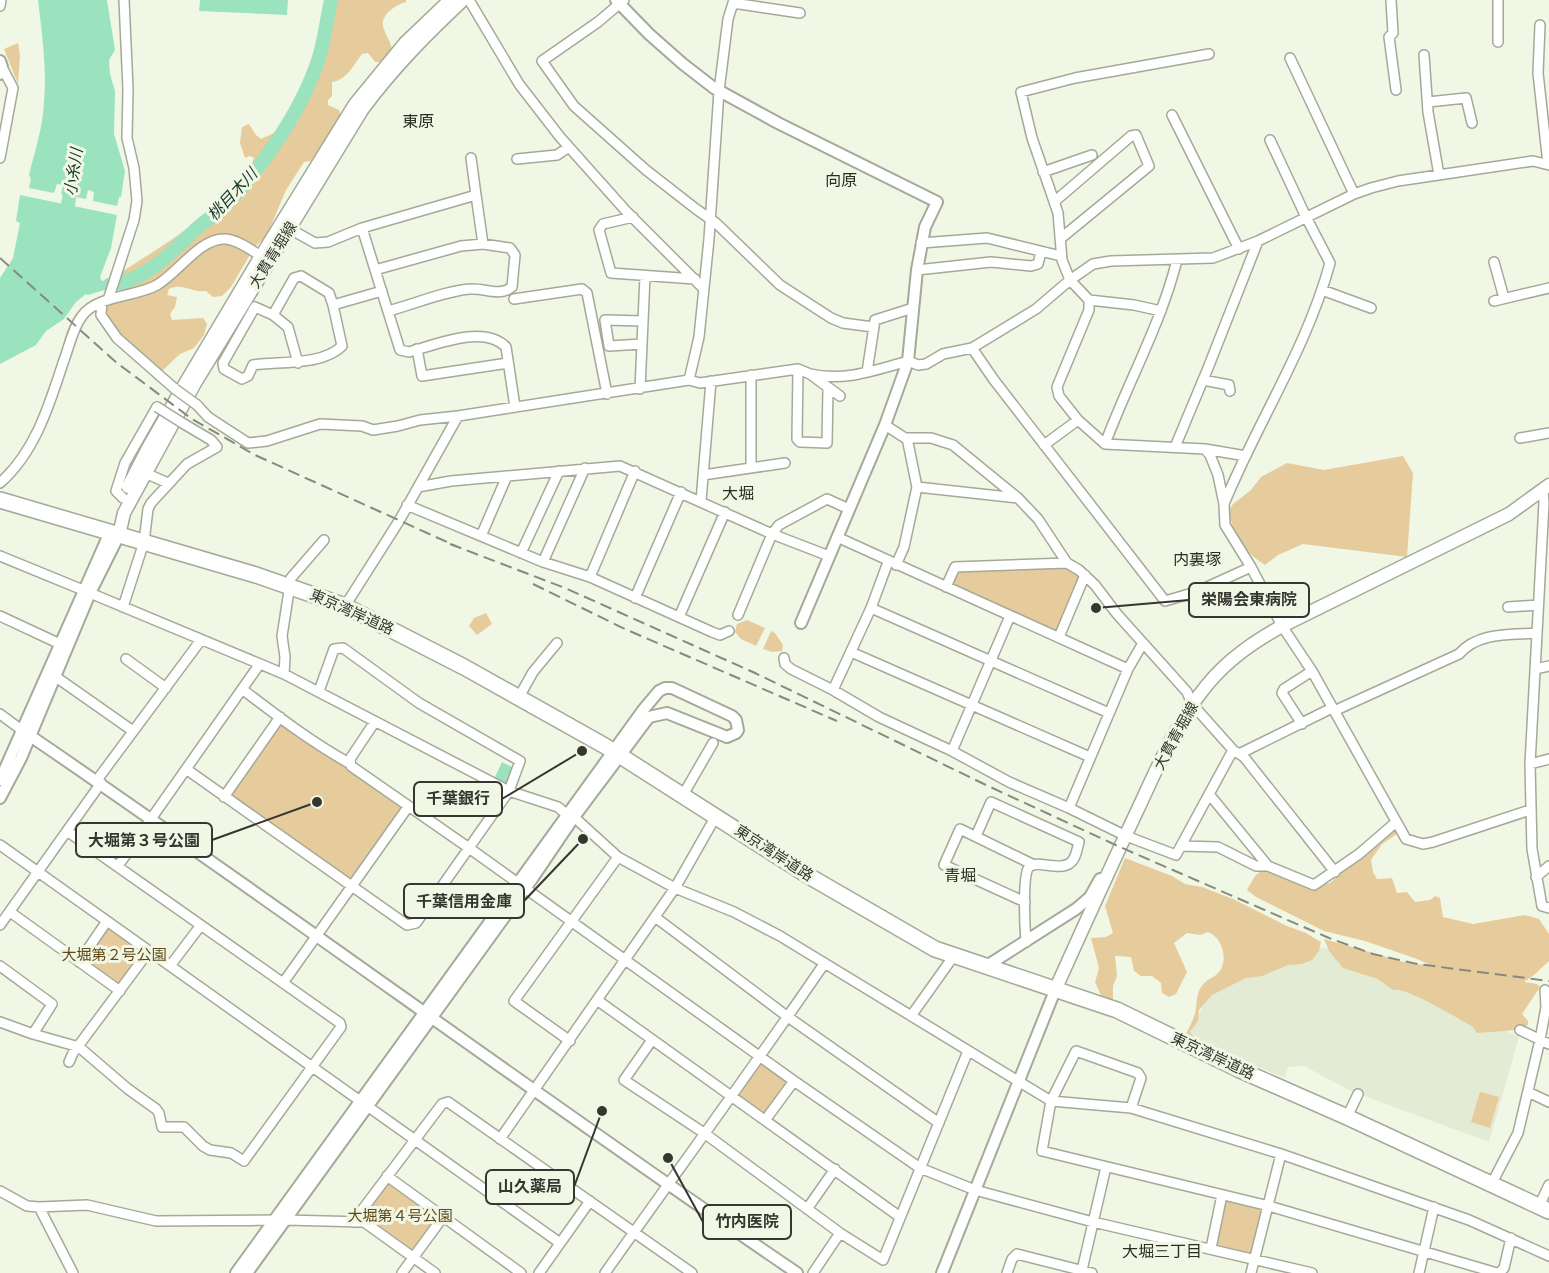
<svg xmlns="http://www.w3.org/2000/svg" width="1549" height="1273" font-family="Figtree,'Noto Sans JP',sans-serif">
<style>
.built{fill:#e3ebd4}
.green{fill:#e6cb9c}
.water{fill:#9ae3be}
.lines{fill:none;stroke-linecap:round;stroke-linejoin:round}
.river{stroke:#9ae3be;stroke-width:14}
.minor-casing{stroke:#a4a999;stroke-width:12}
.tertiary-casing{stroke:#a4a999;stroke-width:14}
.secondary-casing{stroke:#a4a999;stroke-width:15}
.trunk-casing{stroke:#a4a999;stroke-width:18}
.minor{stroke:#fff;stroke-width:9}
.tertiary{stroke:#fff;stroke-width:10}
.secondary{stroke:#fff;stroke-width:12}
.trunk{stroke:#fff;stroke-width:15}
.rail{stroke:#868a7e;stroke-width:2;stroke-dasharray:12 6;stroke-linecap:butt}
.minor-bridge-casing{stroke:#a4a999;stroke-width:12;stroke-linecap:butt}
.minor-bridge{stroke:#fff;stroke-width:9}
.labels{text-anchor:middle;stroke-width:6;stroke-linejoin:round;paint-order:stroke}
.street-label{font-size:15px;fill:#34362f;stroke:#f1f7e5}
.park-label{font-size:15px;fill:#604918;stroke:#f1f7e5}
.neighbourhood-label{font-size:16px;fill:#292d20;stroke:#f1f7e5}
.water-label{font-size:16px;font-style:italic;fill:#173829;stroke:#f1f7e5}
.leader{fill:none;stroke:#34362f;stroke-width:2}
.callout-dot{fill:#34362f;stroke:#f1f7e5;stroke-width:2}
.callout{fill:#f1f7e5;stroke:#34362f;stroke-width:2}
.callout-label{font-size:16px;text-anchor:middle;font-weight:bold;fill:#34362f}
</style>
<rect width="100%" height="100%" fill="#f1f7e5"/>
<path class="built" d="M1324,947L1519,1037L1489,1142L1351,1091L1304,1066L1288,1067L1285,1078L1188,1038L1210,991Z"/>
<path class="green" d="M333,0H406V2C396,5 381,14 383,26C385,35 391,41 392,50L380,62H375L368,53L362,54C354,64 347,80 332,82V96L328,100V105L339,110L341,117L311,161L304,162L286,190L267,235L254,248L231,287L222,296L213,297L206,291C193,293 182,282 169,289L167,295L177,297L175,307L170,314L172,320L203,318L207,324L204,335L194,348L180,354L162,371C140,356 108,333 106,305L127,291L120,288V273C157,249 240,201 254,158L250,156L245,158L240,143L242,127L249,124L256,135L261,139C266,136 273,135 277,130C281,126 284,119 289,115C304,105 312,90 309,71Z
M18,43L20,55L18,84L4,49Z
M1403,456L1413,473L1407,557L1303,544L1278,555L1265,565C1242,550 1236,537 1228,512L1233,504L1251,490L1261,477L1287,463L1324,470Z
M1067,566L1081,576L1059,631L949,586L957,569Z
M486,613L492,624L477,635L469,626L474,618Z
M747,620L765,628L756,646L741,639L735,632L737,624Z
M771,631L775,633L783,645L782,651L772,652L763,649Z
M281,723L402,806L403,809L352,879L349,880L233,797L232,793Z
M1391,827L1397,830V834L1382,844L1371,860L1373,872L1377,879L1392,878L1397,893L1407,892L1415,902L1430,900L1435,896L1440,898L1443,917L1473,924L1525,915L1539,919L1549,934V961L1534,975L1524,982L1537,984L1540,987L1522,1014L1528,1021V1025L1517,1030L1477,1033L1473,1027C1459,1019 1405,986 1393,990L1378,979L1343,968L1329,951L1324,939L1411,964L1430,965L1417,959L1365,941L1324,931L1256,897L1247,890L1255,876L1262,870L1315,886L1330,883Z
M1125,858L1172,876L1185,884L1202,887L1233,899L1287,926L1306,933L1321,942L1319,951L1312,960L1302,964L1288,965L1262,976L1246,978L1212,995L1199,1010L1198,1021L1190,1032C1195,1041 1206,1040 1210,1050L1183,1040C1187,1032 1192,1023 1195,1014C1197,1006 1196,998 1199,991C1206,977 1211,981 1219,972C1229,960 1222,937 1208,932L1200,935L1187,933L1174,943L1187,972L1176,994L1169,997L1162,993L1161,983L1152,976H1141L1134,971L1131,957L1115,956L1117,976L1113,986V999L1104,1002L1095,982L1099,968L1091,938L1106,937L1113,933L1105,906Z
M108,926L142,949L143,953L118,984L86,962L85,958Z
M760,1064H764L786,1081L787,1085L767,1114H763L739,1097V1094Z
M1480,1092L1499,1097L1490,1128L1471,1122Z
M386,1182H391L436,1215L437,1219L412,1250L366,1218L364,1214Z
M1227,1200L1262,1208L1264,1212L1254,1250L1250,1253L1218,1245L1216,1242L1224,1201Z"/>
<path class="water" d="M38,0H107L115,50L109,60L110,74L115,91L114,134L125,171L121,197H119L117,206L93,201L94,192L88,190L86,199L61,194L63,185L57,184L54,193L29,188L31,179L29,175C35,150 43,127 44,102C47,68 42,34 38,0Z
M200,0H288L287,15L199,11Z
M20,195L117,215L111,248L100,277L102,281L111,280L108,289L88,295L86,294L76,302L64,319L46,331L36,345L0,364V278L13,258L20,223L16,221Z
M502,762L514,768L507,785L494,779Z"/>
<g class="lines">
<path class="river" d="M62,222L68,205L72,179
M109,285C144,282 171,253 195,230C205,220 218,214 227,204C264,165 305,106 320,54C325,36 327,18 331,0"/>
<defs>
<path id="minor" d="M469,0L519,84L560,137L626,211L703,288
M624,0L598,22L542,61L574,106L646,170L696,209L716,223L780,285L831,318L843,323L873,327
M1391,0L1393,33L1389,37L1396,90
M1498,0V42
M733,3L800,13
M0,6L1,0
M1540,25L1538,73L1548,164
M1209,54L1075,78L1021,92L1032,138L1058,213L1062,260L1070,280L1089,300V310L1057,387L1059,396L1078,420L1105,444L1205,449L1246,456
M1424,55L1428,112L1439,175
M1290,58L1354,194
M1428,102L1466,98L1472,123
M1172,115L1239,249
M0,158L13,88L2,67
M471,158L476,195
M517,159L557,155L569,147
M1043,172L1092,155
M1054,202L1131,136L1136,135L1149,166L1060,239
M633,217L603,224L599,230L611,273L695,279
M362,228L400,350L409,352C435,345 484,324 506,347L515,407
M290,229L315,243L328,242L362,228L476,195L483,244
M921,243L987,238L1061,256
M1494,262L1504,298
M375,270L461,246L483,244L510,248L515,255L512,287C499,297 485,288 471,289C447,290 412,305 388,311
M917,270L991,262L1031,266L1038,264L1041,252
M1322,290L1371,308
M514,299L582,289L587,293L607,394
M108,300L134,220L137,201L134,168L127,138L128,89L124,0
M1089,300L1134,305L1161,311
M1494,301L1549,288
M102,302L101,315L117,338L175,389
M273,315L255,307L223,363L224,369L242,379L248,376L253,365C279,361 322,366 342,346L333,305
M642,344L609,346L605,320L643,321
M972,348L994,380L1165,601L1196,592L1251,567
M417,349L422,376L508,363
M298,363L288,327L273,315L294,278L301,276L329,293L333,305L382,291
M798,369L797,439L800,442L827,443L828,388
M867,372L875,320L913,308
M810,374C844,382 876,370 908,361L918,365L926,364L943,354L972,348L1036,309L1070,280L1093,264L1111,261L1213,258L1258,241L1354,194L1371,188L1398,181L1533,161L1549,165
M751,375V468
M689,380L699,337L709,239L719,91L728,19L734,0
M1203,380L1229,385L1230,391
M640,389L645,276
M197,405L208,417L248,443L267,441L320,424L362,426L373,430L398,426L420,420L458,416L689,380L700,383L798,369L810,374L840,396
M885,425L905,438H931L953,445L1018,498L1038,519L1067,563L1079,570L1095,585L1117,614L1187,692L1192,704L1233,750L1244,757L1335,872
M1520,438L1549,433
M1105,444C1128,382 1161,324 1177,260
M1044,445L1078,420
M1175,447L1208,368L1258,241
M1205,449L1210,455L1218,475L1224,504L1225,525L1251,567L1282,626L1312,671L1406,839L1423,844L1433,842L1530,810
M145,473L168,483
M703,475L785,463
M0,483C35,452 49,406 63,363C69,348 72,329 82,316C97,295 136,297 157,285C178,273 199,239 224,239C238,239 254,252 265,259
M418,487L451,481L620,466L772,534L829,556
M917,487L1018,498
M1543,491L1544,503L1530,764L1532,849L1542,906L1549,908
M123,498L116,491L125,463L157,407
M701,501L711,381
M1224,504C1257,423 1307,348 1330,263L1306,217L1270,140
M407,505L543,562L590,577L712,632L720,635L729,631
M481,536L507,476
M837,537L1128,669
M521,553L559,471
M0,556L83,590
M543,562L585,468
M896,565L904,547L917,487L907,438
M590,577L635,471
M946,587L955,567L1067,563
M90,593L284,674L509,791L558,807L566,814
M635,598L681,492
M345,606L399,521L458,416
M123,607L144,542L148,509L151,503L187,464L217,447L211,440L184,424
M1508,607L1538,605
M871,608L1109,713
M738,615L772,534L779,525L827,499L849,509
M0,616L60,644
M679,617L725,512
M1059,637L1085,575
M851,652L1090,757
M784,658L785,664L791,669L833,690L879,717L952,751L1009,782L1069,808L1126,836L1176,855L1233,750
M126,659L166,688
M1535,669L1549,666
M284,674L285,657L282,636L291,578L324,540
M56,677L133,731
M242,689C276,715 311,742 349,763
M833,690L871,608L888,562
M519,697L533,672L557,643
M1334,711L1459,654C1478,632 1509,635 1537,633
M0,714L23,731
M374,723L350,759L351,766L469,848L794,1081L920,1168L975,1190L1093,1222L1312,1273
M1302,724L1282,693L1284,689L1312,671
M952,751L1010,616
M1239,754L1332,708
M1530,764L1549,759
M186,769L407,925L416,923L509,791L520,761L419,703L343,648L334,649L319,691
M97,780L201,640
M1209,794L1268,866L1314,885L1359,854L1395,823
M683,795L713,743
M224,797L280,717
M1069,808L1128,669L1143,643
M574,817L618,857L675,888L734,912L780,936L1051,1101L1131,1108L1281,1154L1469,1220L1549,1256
M976,836L991,802L1079,842C1077,849 1076,859 1070,863C1059,872 1037,859 1029,867C1022,875 1025,930 1026,942
M0,845L560,1243
M1181,846L1218,847L1256,866H1268
M118,866L259,665
M1536,877L1549,866
M1025,902L944,865L960,829L1034,865
M10,912L120,991
M655,917L788,1017L939,1123
M0,925L101,783
M79,962L107,921
M0,966L52,1004L33,1034
M170,966L201,925
M283,983L408,807
M597,1000L900,1217
M911,1016L953,957
M0,1022L33,1034L79,1047L128,1089L156,1109L159,1113L162,1127H184L203,1146L210,1150L231,1153L244,1161L341,1027L340,1023L67,831
M1520,1030L1549,1044
M652,1040L624,1080L704,1133L840,1233L883,1260L968,1051
M570,1041L514,1001L618,857
M69,1062L73,1053L149,951
M1528,1092L1549,1102
M1131,1108L1141,1078L1138,1073L1076,1051L1051,1101L1042,1151L1269,1206L1497,1273
M1347,1117L1358,1094
M766,1119L794,1081
M500,1139L675,888L716,816
M387,1176L521,1273
M1492,1183L1518,1133L1540,1040L1546,1007L1545,990
M0,1191L27,1206L39,1207L87,1205L156,1221L285,1220L364,1222L435,1273
M1539,1206L1549,1185
M39,1207L73,1273
M807,1209L835,1169
M353,1222L442,1104L448,1102L692,1273
M1211,1248L1222,1195
M1082,1270L1106,1167
M402,1273L443,1217
M539,1273L590,1201
M605,1273C678,1170 753,1068 824,964
M813,1273L840,1233
M1007,1273L1012,1259L1017,1254L1092,1273
M1251,1273L1281,1154
M1419,1273L1434,1207
M1499,1273L1504,1268L1511,1238"/>
<path id="tertiary" d="M616,0L649,34L683,64L714,88L778,123L937,202L925,227L917,270L908,361L885,425L801,623
M0,61L2,67L0,74
M23,731C283,908 536,1096 797,1273
M0,780L110,532
M0,798L21,758L90,593L119,535
M985,967L1076,909L1090,897L1100,879
M236,1273L643,710L659,691L665,688H672L732,716L736,720L738,730L736,733L727,737L667,713L649,717L574,817L532,879L247,1273
M942,1273L1056,988"/>
<path id="secondary" d="M128,487L148,448L183,387L261,256L355,104L405,43L450,0
M119,535L124,513L195,383L362,110C393,68 425,36 463,0
M1056,988C1083,928 1110,868 1138,809C1158,766 1177,721 1207,685C1228,659 1254,642 1282,626L1509,514L1549,485"/>
<path id="trunk" d="M0,500L256,575L345,606L464,667L605,746L807,875L935,949L1117,1010L1240,1070L1347,1117L1549,1211"/>
</defs>
<use href="#minor" class="minor-casing"/>
<use href="#tertiary" class="tertiary-casing"/>
<use href="#secondary" class="secondary-casing"/>
<use href="#trunk" class="trunk-casing"/>
<use href="#minor" class="minor"/>
<use href="#tertiary" class="tertiary"/>
<use href="#secondary" class="secondary"/>
<use href="#trunk" class="trunk"/>
<path class="rail" d="M0,258L117,363L192,419L255,455L458,547
M450,544L565,588L755,673L986,785L1120,847L1329,938L1373,954L1417,964L1549,981
M533,584L625,629L837,721"/>
<defs>
<path id="minor-bridge" d="M175,389L197,405
M157,407L184,424"/>
</defs>
<use href="#minor-bridge" class="minor-bridge-casing"/>
<use href="#minor-bridge" class="minor-bridge"/>
</g>
<g class="labels">
<g class="street-label">
<text transform="translate(273 255) rotate(-58)" y="5">大貫青堀線</text>
<text transform="translate(352 612) rotate(24)" y="5">東京湾岸道路</text>
<text transform="translate(1176 736) rotate(-61)" y="5">大貫青堀線</text>
<text transform="translate(774 853) rotate(33)" y="5">東京湾岸道路</text>
<text transform="translate(1213 1056) rotate(25)" y="5">東京湾岸道路</text>
</g>
<g class="park-label">
<text x="114" y="960">大堀第２号公園</text>
<text x="400" y="1221">大堀第４号公園</text>
</g>
<g class="neighbourhood-label">
<text x="418" y="127">東原</text>
<text x="841" y="186">向原</text>
<text x="738" y="499">大堀</text>
<text x="1197" y="565">内裏塚</text>
<text x="960" y="881">青堀</text>
<text x="1162" y="1257">大堀三丁目</text>
</g>
<g class="water-label">
<text transform="translate(73 172) rotate(-82)" y="6">小糸川</text>
<text transform="translate(232 194) rotate(-47)" y="6">桃目木川</text>
</g>
</g>
<path class="leader" d="M1096 608L1189 600M582 751L502 799M317 802L212 840M583 839L524 901M602 1111L574 1187M668 1158L703 1222"/>
<g class="callout-dot">
<circle cx="1096" cy="608" r="6"/>
<circle cx="582" cy="751" r="6"/>
<circle cx="317" cy="802" r="6"/>
<circle cx="583" cy="839" r="6"/>
<circle cx="602" cy="1111" r="6"/>
<circle cx="668" cy="1158" r="6"/>
</g>
<g class="callout">
<rect x="1189" y="583" width="120" height="34" rx="6"/>
<rect x="414" y="782" width="88" height="34" rx="6"/>
<rect x="76" y="823" width="136" height="34" rx="6"/>
<rect x="404" y="884" width="120" height="34" rx="6"/>
<rect x="486" y="1170" width="88" height="34" rx="6"/>
<rect x="703" y="1205" width="88" height="34" rx="6"/>
</g>
<g class="callout-label">
<text x="1249" y="605">栄陽会東病院</text>
<text x="458" y="804">千葉銀行</text>
<text x="144" y="846">大堀第３号公園</text>
<text x="464" y="907">千葉信用金庫</text>
<text x="530" y="1192">山久薬局</text>
<text x="747" y="1227">竹内医院</text>
</g>
</svg>
